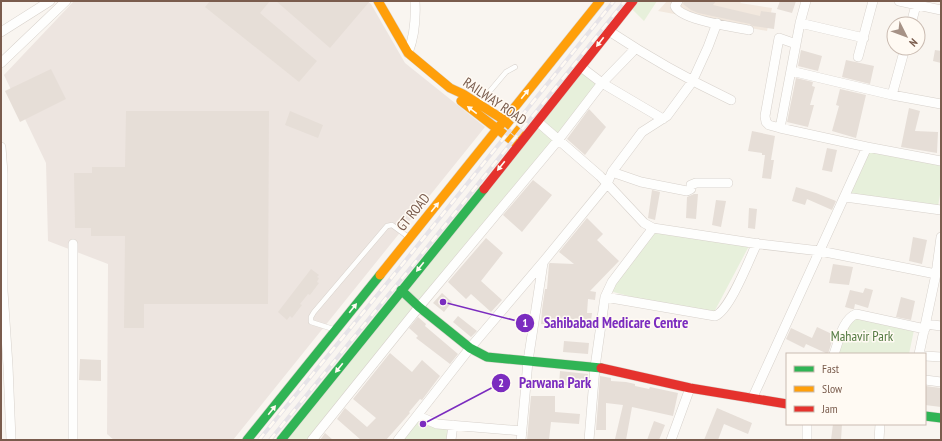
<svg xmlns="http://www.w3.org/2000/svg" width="942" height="441" font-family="'PT Sans Narrow',sans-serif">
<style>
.residential{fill:#f2e8de}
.industrial{fill:#ede5e0}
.green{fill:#e7f0db}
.building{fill:#e6ded7}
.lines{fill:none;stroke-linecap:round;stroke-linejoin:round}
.lane-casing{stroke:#d7d1cb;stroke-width:5.5}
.street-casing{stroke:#d7d1cb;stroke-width:10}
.fast-casing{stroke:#d9d2cb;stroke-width:10}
.slow-casing{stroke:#d9d2cb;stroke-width:10}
.jam-casing{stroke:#d9d2cb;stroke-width:10}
.lane{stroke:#fefefd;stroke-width:4.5}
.street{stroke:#fefefd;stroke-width:9}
.fast{stroke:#30b455;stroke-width:9}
.slow{stroke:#ff9f0a;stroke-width:9}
.jam{stroke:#e5322d;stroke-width:9}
.rail-casing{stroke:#e6e3e7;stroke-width:4}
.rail{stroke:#fffaf3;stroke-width:2.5;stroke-dasharray:8;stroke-linecap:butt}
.oneway{fill:#fffaf3}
.labels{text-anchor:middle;stroke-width:3;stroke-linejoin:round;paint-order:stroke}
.street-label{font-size:14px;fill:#7a5c4d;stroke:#fffaf3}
.park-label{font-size:14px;fill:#537a41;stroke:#fffaf3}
.leader{fill:none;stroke:#7b2cbf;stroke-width:1.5}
.callout-dot{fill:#7b2cbf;stroke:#fffaf3;stroke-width:1.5}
.mark-label{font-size:12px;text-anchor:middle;font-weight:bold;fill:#fff}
.callout-label{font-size:15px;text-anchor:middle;font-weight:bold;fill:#7b2cbf;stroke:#fffaf3;stroke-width:3;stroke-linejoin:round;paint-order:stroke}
</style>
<rect width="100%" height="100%" fill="#f9f5f0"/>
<path class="residential" d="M667,1H742L740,3L772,8L767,31L658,11Z"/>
<path class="industrial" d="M74,1H367L371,4L405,63L485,127L233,440H114L107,434L108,264L48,241L46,163L4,75Z"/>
<path class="green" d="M635,1H657L644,21L630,7Z
M579,68L601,83L313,440H281Z
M869,151L941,164V189L937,212L848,198Z
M654,233L750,244L711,318L606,290Z
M850,315L914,330L909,354H833Z
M418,419L448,430V440H400Z"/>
<path class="building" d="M210,1H270L260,13L317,61L299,82L205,7Z
M276,1H370L330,48Z
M684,1H716L713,5L760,16L761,11L776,13L774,29L753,26L750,24L698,13L691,10L683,4Z
M780,1H796L792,13L777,9Z
M801,50L822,56L818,71L798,66Z
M935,50L941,51V63L933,61Z
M846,60L874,66L870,84L842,77Z
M51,69L66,99L20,122L5,91Z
M796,78L813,82L812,86L815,87L810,105H814L808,127L787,122Z
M840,89L866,95L856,138L832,131L839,106L836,105Z
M909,108L920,111L915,131L938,132L937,153L901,147Z
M589,109L606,127L585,155L567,139Z
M126,111H269L268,304H144V328H124L125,236H91V228H75L74,173H92V167H125Z
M290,111L323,125L318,138L285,125Z
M752,131L775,136L771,160H774L771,179L762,178L765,155H762V153L748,151Z
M827,148L837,150L832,172L822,170Z
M533,180L552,195L522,232L503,215Z
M796,187L816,193L836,201L832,210L807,199L805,205L792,201Z
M652,190L660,192L655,220L648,218Z
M694,194H698L696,219L686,218L687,197Z
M716,200L726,201L721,227L712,225Z
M749,208L757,209L755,229L748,228Z
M587,218L603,234L597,240L619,261L590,291L596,292L595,300L588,299L587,313H592L591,321L563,319L562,326L541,324L542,310L545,289H547L549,264L550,263L574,264L559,252Z
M913,237L927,240L922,264L909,261Z
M486,238L503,253L481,281L502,300L491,312L471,294L466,299L448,282Z
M833,264L853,267L849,285L829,283Z
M311,269L319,275L317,277L319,278L317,282L319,283L310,295L308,294L300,304L302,305L292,318L290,316L287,320L278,312Z
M865,288L873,290L868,308L855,304L854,309H852L845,307L850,290L863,293Z
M442,293L452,302L444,312L433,303Z
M901,297L915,301L911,320L896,317Z
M458,316L477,331L471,337L453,322Z
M418,317L426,324L425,326L458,354L450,364L416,338L418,336L409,328Z
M817,327L834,335L828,354L806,344L804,348L786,339L791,328L812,338Z
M564,341L589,343L588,354L563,352Z
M390,353L412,372L422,360L440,376L422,400L420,399L409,412L410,413L386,440H361L337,419L345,408L367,427L376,418L353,399Z
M80,359L101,360V381L79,380Z
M560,371L588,374L587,386L559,385Z
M600,376L611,378V381L626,382L635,384V386L649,389L650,387L678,393L673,416L632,407L626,440H621L615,439L623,405L606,403V430H596Z
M925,386L941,388V407L925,405Z
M531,396H555V412L580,414L579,424L551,422L549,440H527Z
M717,408L752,423L748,434L724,424L718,440H704Z
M654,421L665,425L659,440H647Z
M833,424H842L841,440H831Z
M325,433L333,440H320Z"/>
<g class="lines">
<defs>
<path id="lane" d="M479,104L506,72L515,67
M333,329L311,322V317L314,312L387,226L392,225L407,236"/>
<path id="street" d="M678,1L675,6C680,20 734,27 749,30
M899,1L941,10
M800,23L864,38
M911,24L916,5
M609,31C648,57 689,80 731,100
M1,32L50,1
M796,44L779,38L765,116L766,122L769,125L780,128L867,147L941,161
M408,53C415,35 416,19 415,1
M858,57L873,1
M1,63L66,1
M581,67L602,83L663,119
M791,71L892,95L941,104
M892,95L905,48
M538,122L600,176L644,223L653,228L759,244L820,251L936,274
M780,128L800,23L806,1
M1,147L3,173V291L8,366L11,440
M612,172L641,182L687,191L691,189V185L696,183H728
M845,197L941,210
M605,297L715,316C730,310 749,260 757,243
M926,324L941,326
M834,354C839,341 842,320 856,314L925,329
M919,354L936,274L941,237
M925,356L941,357
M925,380L941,382
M752,399L867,147
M418,416L437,424L522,431
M73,440V244
M312,440L419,307L559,139L602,83L635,49
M398,440L470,348L544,261L607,184L612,172L642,132L667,116L692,82L708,47L717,23
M451,440L453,425
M521,440L528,361L543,263
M589,440L595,367L605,297L612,282L653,228
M671,440L690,388
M807,440V424
M879,440L880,424"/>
<path id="fast" d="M401,290L419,307L470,348L487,357L601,368
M925,416L941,418
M247,440L380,275
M281,440L484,189"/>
<path id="slow" d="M378,1L408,53L450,88L463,94L504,120L524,138
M461,101L518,145
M380,275L600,1"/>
<path id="jam" d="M484,189L633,1
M601,368L690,388L787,404"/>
</defs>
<use href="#lane" class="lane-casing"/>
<use href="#street" class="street-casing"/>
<use href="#fast" class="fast-casing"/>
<use href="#slow" class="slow-casing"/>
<use href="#jam" class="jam-casing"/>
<use href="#lane" class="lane"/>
<use href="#street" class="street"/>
<use href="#fast" class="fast"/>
<use href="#slow" class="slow"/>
<use href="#jam" class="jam"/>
<defs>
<path id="rail" d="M259,440L410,255L614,1
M270,440L417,260L625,1"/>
</defs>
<use href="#rail" class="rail-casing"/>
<use href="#rail" class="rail"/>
</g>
<defs><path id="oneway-solid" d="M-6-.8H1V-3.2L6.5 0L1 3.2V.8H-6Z"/></defs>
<g class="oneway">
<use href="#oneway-solid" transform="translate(600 42) rotate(128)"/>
<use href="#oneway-solid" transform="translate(525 94) rotate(-51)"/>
<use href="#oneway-solid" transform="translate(472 110) rotate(-143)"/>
<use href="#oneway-solid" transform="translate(501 166) rotate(129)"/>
<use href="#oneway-solid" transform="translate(435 207) rotate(-51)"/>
<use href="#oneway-solid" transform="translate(420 267) rotate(129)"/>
<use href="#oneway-solid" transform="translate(353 308) rotate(-51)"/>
<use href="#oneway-solid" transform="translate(339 368) rotate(129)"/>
<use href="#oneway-solid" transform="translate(272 410) rotate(-51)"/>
</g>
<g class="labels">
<g class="street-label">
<text transform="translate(495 101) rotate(34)" y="5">RAILWAY ROAD</text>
<text transform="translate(413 212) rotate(-51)" y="5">GT ROAD</text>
</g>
<g class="park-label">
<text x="862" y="341">Mahavir Park</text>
</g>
</g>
<path class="leader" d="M443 302L525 323M423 424L501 383"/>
<g class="callout-dot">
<circle cx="443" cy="302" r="4"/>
<circle cx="423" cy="424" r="4"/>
<circle cx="525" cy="323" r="10"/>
<circle cx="501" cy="383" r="10"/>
</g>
<g class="mark-label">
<text x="525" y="327">1</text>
<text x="501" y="387">2</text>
</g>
<g class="callout-label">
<text x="616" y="328">Sahibabad Medicare Centre</text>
<text x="555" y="388">Parwana Park</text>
</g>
<rect width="942" height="441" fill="none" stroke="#7a5c4d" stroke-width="4"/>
<rect x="786" y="353" width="140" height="72" fill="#fffaf3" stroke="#cabbb1"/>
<rect x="794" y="366" width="20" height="6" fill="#30b455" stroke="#cabbb1"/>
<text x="822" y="373" font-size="12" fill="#7a5c4d">Fast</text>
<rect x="794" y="386" width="20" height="6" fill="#ff9f0a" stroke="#cabbb1"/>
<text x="822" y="393" font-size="12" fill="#7a5c4d">Slow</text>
<rect x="794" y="406" width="20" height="6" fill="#e5322d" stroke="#cabbb1"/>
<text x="822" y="413" font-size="12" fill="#7a5c4d">Jam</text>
<g transform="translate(906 36) rotate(132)"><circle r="19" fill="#fffaf3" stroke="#cabbb1"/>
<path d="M0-3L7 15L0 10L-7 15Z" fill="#a69286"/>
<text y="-6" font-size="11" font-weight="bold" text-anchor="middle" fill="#7a5c4d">N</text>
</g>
</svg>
